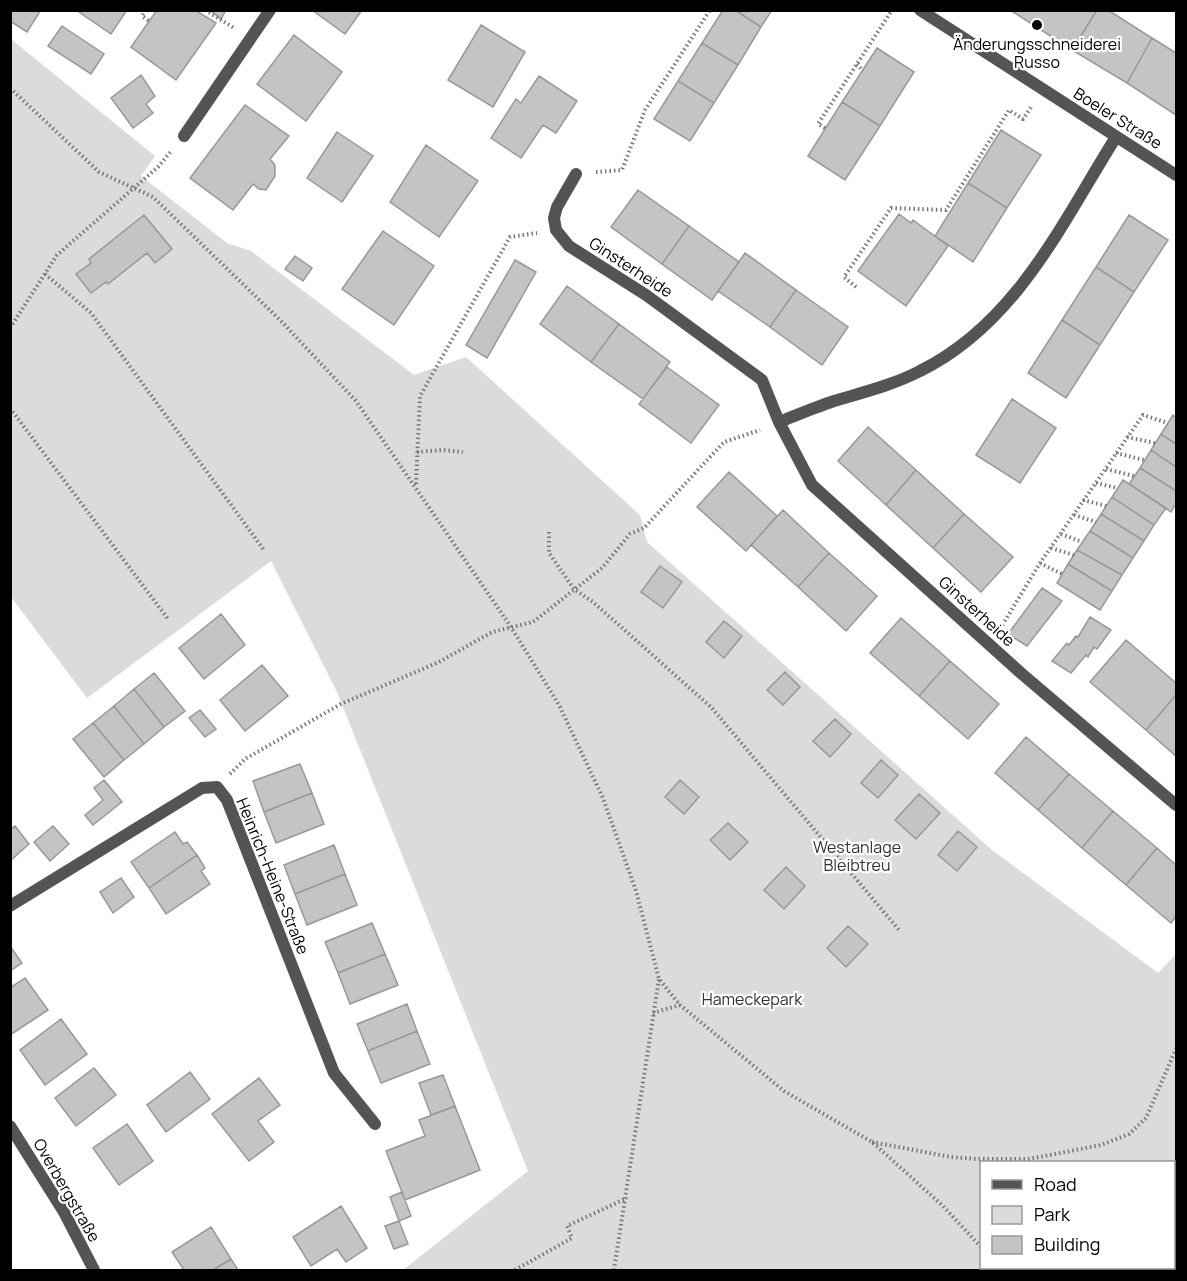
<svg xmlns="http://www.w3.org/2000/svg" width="1187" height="1281" font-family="Manrope,sans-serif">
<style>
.green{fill:#dbdbdb;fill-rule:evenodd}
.building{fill:#c4c4c4;stroke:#989898;stroke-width:1.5}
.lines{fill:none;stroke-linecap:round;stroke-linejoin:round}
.path{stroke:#767676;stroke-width:4;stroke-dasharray:1.5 3;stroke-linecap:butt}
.minor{stroke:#545454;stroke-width:12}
.tertiary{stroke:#545454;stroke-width:12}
.poi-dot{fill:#000;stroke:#fff;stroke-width:2}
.labels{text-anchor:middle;stroke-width:4.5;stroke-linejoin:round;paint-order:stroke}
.poi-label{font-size:16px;fill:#000;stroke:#fff}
.street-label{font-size:16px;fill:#000;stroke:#fff}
.park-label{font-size:16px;fill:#323232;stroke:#fff}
</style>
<rect width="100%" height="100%" fill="#fff"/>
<path class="green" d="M11,39L155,156L141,176L227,243L251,251L414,375L466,357L640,515L647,542L992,850L1158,973L1176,954V1270H403L528,1171L337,692L271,561L87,698L11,597ZM982,1162H1174V1268H982Z"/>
<path class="building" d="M11,10H41L27,32L10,21Z
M76,10H127L111,34Z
M157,10H195L216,23L176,80L131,47Z
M210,10H226L221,19Z
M312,10H362L345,34Z
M723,10H735L761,27L738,65L702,43Z
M735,10H772L761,27Z
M1010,10H1097L1072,50Z
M1097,10H1108L1152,38L1127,83L1072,50Z
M481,25L525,52L493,107L448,80Z
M62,26L104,54L91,74L48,46Z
M294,35L342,72L306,121L257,84Z
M1152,38L1176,53V115L1127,83Z
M702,43L738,65L714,103L678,81Z
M877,48L914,72L880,126L842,102Z
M141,75L155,96L146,104L153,113L133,128L111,98Z
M539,76L577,101L556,133L543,125L521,158L491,138L516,99L521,103Z
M678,81L714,103L690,141L654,119Z
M842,102L880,126L845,180L808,156Z
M245,105L289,136L270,159L275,165V176L266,190L259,189L253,184L233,210L190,178Z
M1001,130L1041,155L1007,208L968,183Z
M337,132L373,156L342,202L307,178Z
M426,145L478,181L439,237L390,202Z
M968,183L1007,208L973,262L935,236Z
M638,190L689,226L662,264L611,227Z
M899,214L911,223L913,220L948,246L906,306L858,271Z
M144,215L172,249L155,263L147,253L108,284L106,282L91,293L76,274L91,263L89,259Z
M1129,215L1168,240L1134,292L1096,267Z
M689,226L739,262L712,300L662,264Z
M383,231L434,266L394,325L342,289Z
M745,253L796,290L770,327L718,291Z
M295,256L312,268L303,281L285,269Z
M515,260L536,272L487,358L466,345Z
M1096,267L1134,292L1100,345L1062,320Z
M567,286L619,324L591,362L540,324Z
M796,290L848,327L822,365L770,327Z
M1062,320L1100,345L1066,398L1028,373Z
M619,324L670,362L643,399L591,362Z
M667,367L719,405L691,443L639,404Z
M1012,399L1056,428L1020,483L976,455Z
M1173,415L1176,418V444L1161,434Z
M868,427L916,470L886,505L838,461Z
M1161,434L1176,444V467L1151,450Z
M1151,450L1176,467V491L1140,468Z
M1140,468L1176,491V503L1171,512L1129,484Z
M916,470L964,514L933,548L886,505Z
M729,472L777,516L746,551L697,507Z
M1123,480L1166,508L1154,525L1112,497Z
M1112,497L1154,525L1144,541L1101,514Z
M783,510L829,553L798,587L751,545Z
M964,514L1013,557L981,592L933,548Z
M1101,514L1144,541L1133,558L1090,531Z
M1090,531L1133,558L1122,575L1077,550Z
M1077,550L1122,575L1112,591L1068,564Z
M829,553L877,596L846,631L798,587Z
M1068,564L1112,591L1100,610L1057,583Z
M660,566L682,582L663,608L641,592Z
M1042,588L1062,601L1027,646L1008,634Z
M221,614L245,645L204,679L179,648Z
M1090,617L1111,630L1097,649L1094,647L1088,657L1086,655L1071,673L1052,661L1067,643L1069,645L1076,636L1078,637Z
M901,618L950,661L919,696L870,653Z
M724,621L742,636L724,658L706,642Z
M1126,640L1176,683V695L1146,730L1090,682Z
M950,661L999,704L968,739L919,696Z
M262,665L288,696L245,731L220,700Z
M785,672L800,687L783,705L767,690Z
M154,673L185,711L164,727L134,689Z
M134,689L164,727L144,744L114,706Z
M1176,695V756L1146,730Z
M114,706L144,744L124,760L93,723Z
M200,710L216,729L205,737L189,718Z
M835,719L851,734L830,757L813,741Z
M93,723L124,760L104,777L73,739Z
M1026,737L1069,774L1038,810L995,773Z
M881,760L898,775L878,798L861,783Z
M300,764L312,793L264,812L253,781Z
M1069,774L1113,811L1082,848L1038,810Z
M104,780L122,802L93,825L85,815L103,800L94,788Z
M680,780L699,797L684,814L665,797Z
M312,793L324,824L276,843L264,812Z
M919,794L940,813L916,839L895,820Z
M1113,811L1157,848L1126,885L1082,848Z
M728,823L748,842L730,860L710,840Z
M15,826L29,844L10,861V830Z
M53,826L69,844L50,861L34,842Z
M958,831L977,847L957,871L938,855Z
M175,832L183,844L187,842L197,855L149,888L131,862Z
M334,845L345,874L295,894L284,865Z
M1157,848L1176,865V916L1171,923L1126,885Z
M197,855L205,868L201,871L210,884L166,914L149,888Z
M786,867L805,886L784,909L764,890Z
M345,874L357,905L307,925L295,894Z
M121,878L134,897L113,913L100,892Z
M372,923L385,954L338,973L325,942Z
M848,926L868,944L846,967L827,948Z
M10,946L22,963L10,971Z
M385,954L398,985L350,1004L338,973Z
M25,978L48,1010L10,1035V988Z
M407,1004L417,1031L368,1051L357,1024Z
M61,1019L87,1054L45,1085L20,1050Z
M417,1031L430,1064L381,1083L368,1051Z
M94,1068L116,1095L76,1126L55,1098Z
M190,1072L210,1099L166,1132L147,1105Z
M443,1075L455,1106L431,1115L419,1083Z
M259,1078L280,1105L258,1121L274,1142L249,1161L212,1114Z
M455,1106L480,1170L405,1200L386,1151L425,1136L419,1120Z
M127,1124L153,1161L119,1185L93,1148Z
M402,1192L411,1216L399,1221L390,1197Z
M341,1206L367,1248L346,1262L337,1249L311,1266L293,1237Z
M399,1221L408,1244L394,1249L385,1226Z
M211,1227L231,1259L213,1270H184L172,1252Z
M231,1259L238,1270H213Z"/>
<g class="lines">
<path class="path" d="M146,10L142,16L149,21
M205,10L234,28
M857,64L863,71
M10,88L99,172L153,197L282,322L356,401L511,627L559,705L603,798L636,891L659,979L680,1005L784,1091L872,1142L942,1205L982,1248
M825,128L818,124L892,10
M596,172L622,170L645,110L710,10
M45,274L91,313L264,550
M856,287L844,277L891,208L946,210L1009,110L1023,119L1032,106
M10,328L57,255L158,167L172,150
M10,408L168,619
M1127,437L1155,443
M417,452L443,450L463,452
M1116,453L1144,460
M1106,469L1134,476
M1096,483L1117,488
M416,484L420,396L510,237L537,233
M1083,500L1106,506
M1074,515L1096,522
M549,532V553L574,589L593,602L711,707L899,930
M1061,534L1082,542
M1051,548L1074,555
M1040,563L1062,574
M1000,629L1040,563L1143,415L1168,423
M230,774L245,759L341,704L439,662L492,632L533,622L602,568L630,534L644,528L724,442L760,430
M653,1013L680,1005
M872,1142L951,1157L977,1159H1029L1101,1145L1129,1134L1146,1118L1176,1049
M996,1268L998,1270
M515,1270L572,1238L567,1226L627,1198
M614,1270L659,979"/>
<path class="minor" d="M184,136L270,10
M576,174L557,207L554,218L556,230L569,246L646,295L762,380L779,422C797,415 816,407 834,401C864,392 893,385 920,371C1016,324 1062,223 1116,137
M779,422L812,485L1022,674L1176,805
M10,906L202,788L217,787L227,800L334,1073L375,1124
M10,1126L64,1212L94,1270"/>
<path class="tertiary" d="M920,10L1176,175"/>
</g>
<circle class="poi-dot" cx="1037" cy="25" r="6"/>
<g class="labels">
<g class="poi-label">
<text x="1037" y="50">Änderungsschneiderei<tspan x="1037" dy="18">Russo</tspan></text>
</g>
<g class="street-label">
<text transform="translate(1118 118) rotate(32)" y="6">Boeler Straße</text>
<text transform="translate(631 267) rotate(33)" y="6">Ginsterheide</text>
<text transform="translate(977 611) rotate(42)" y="6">Ginsterheide</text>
<text transform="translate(273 876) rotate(68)" y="6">Heinrich-Heine-Straße</text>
<text transform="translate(67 1190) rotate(60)" y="6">Overbergstraße</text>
</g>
<g class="park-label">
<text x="857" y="853">Westanlage<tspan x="857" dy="18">Bleibtreu</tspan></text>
<text x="752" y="1005">Hameckepark</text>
</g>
</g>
<rect width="1187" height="1281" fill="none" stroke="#000000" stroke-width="24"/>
<rect x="980" y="1161" width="195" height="108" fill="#ffffff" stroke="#999999" stroke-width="1.5"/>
<rect x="992" y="1180" width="30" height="9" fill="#545454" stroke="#999999" stroke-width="1.5"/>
<text x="1034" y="1191" font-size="18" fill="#000000">Road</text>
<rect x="992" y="1206" width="30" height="18" fill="#dbdbdb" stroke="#999999" stroke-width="1.5"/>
<text x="1034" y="1221" font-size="18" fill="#000000">Park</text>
<rect x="992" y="1236" width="30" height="18" fill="#c4c4c4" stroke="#999999" stroke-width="1.5"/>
<text x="1034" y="1251" font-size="18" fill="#000000">Building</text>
</svg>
